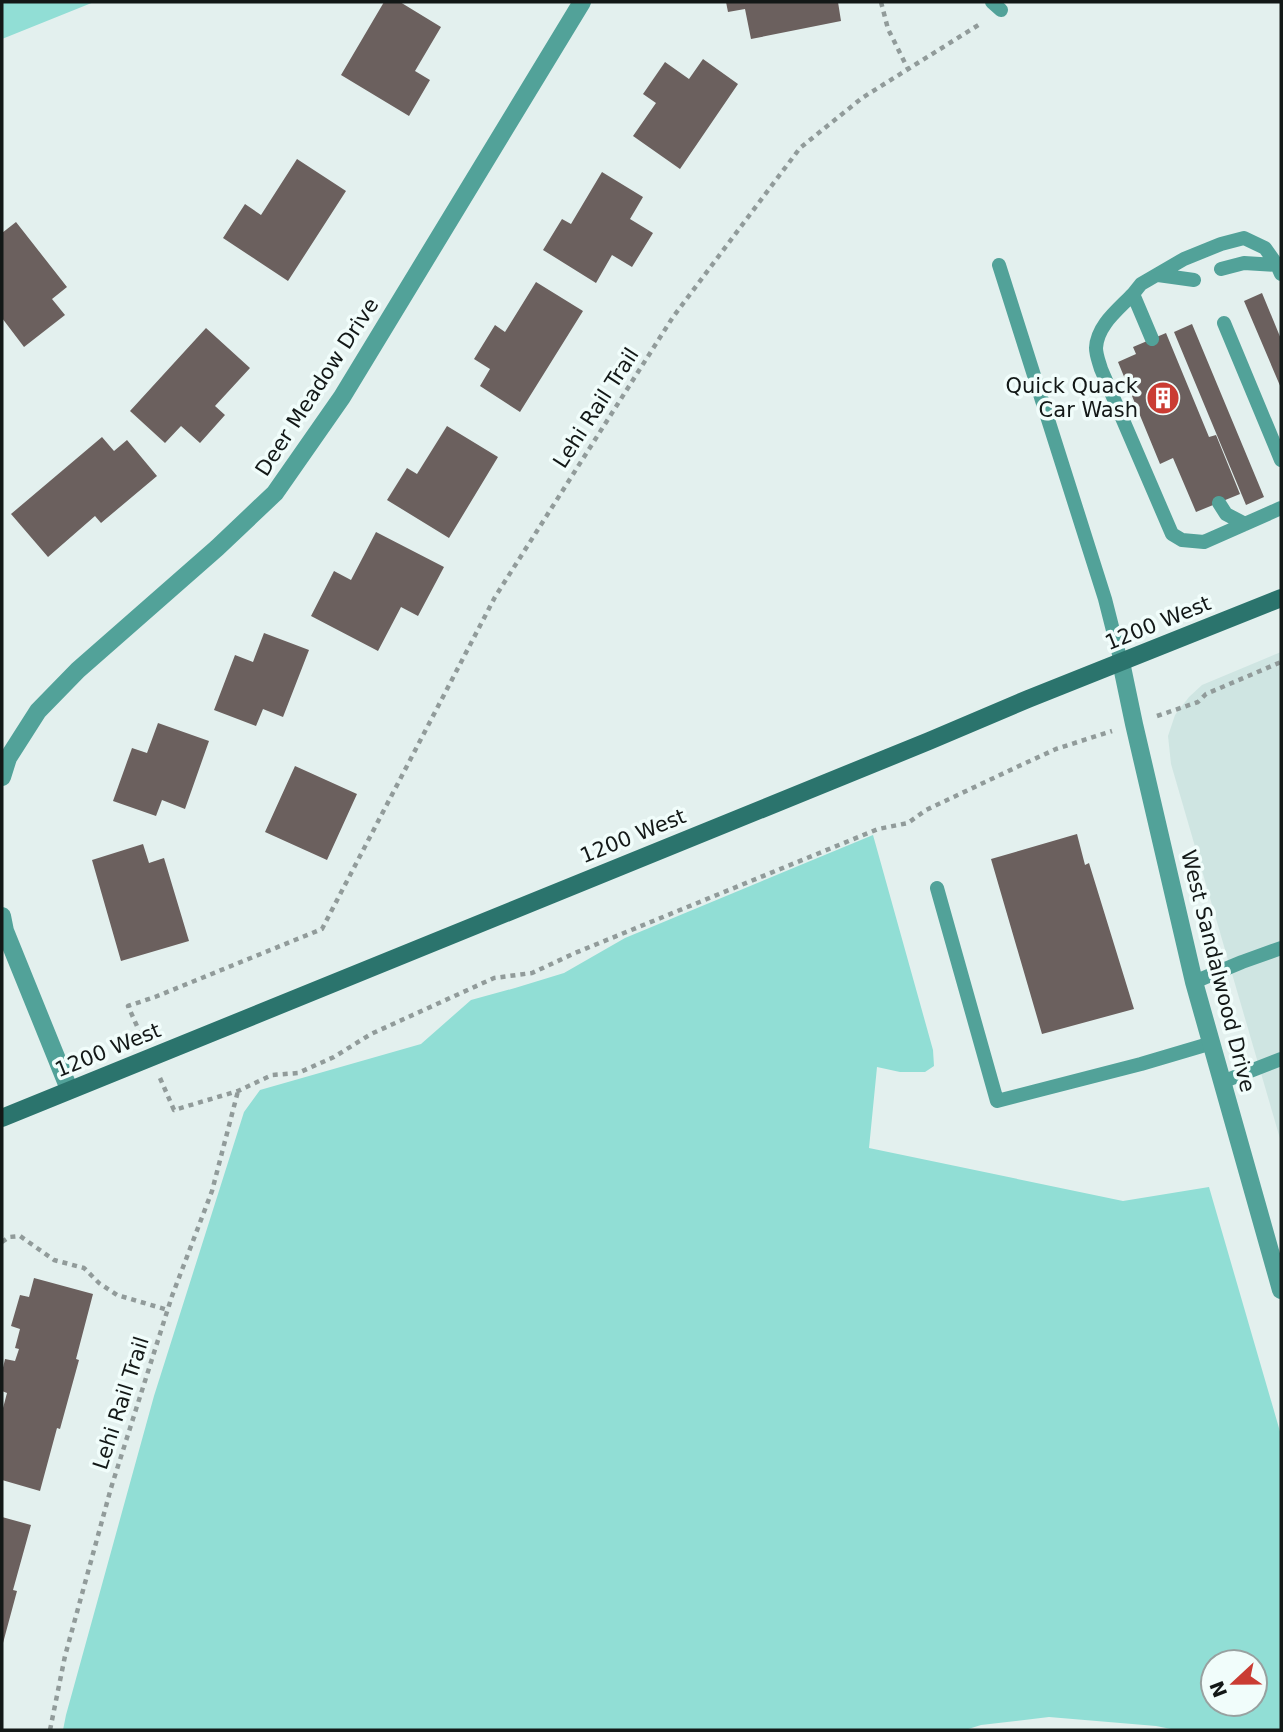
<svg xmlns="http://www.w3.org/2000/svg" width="1283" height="1732" font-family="'DejaVu Sans',sans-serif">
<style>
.built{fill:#cfe5e2}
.green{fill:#91ded5;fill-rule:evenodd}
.building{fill:#6b605e}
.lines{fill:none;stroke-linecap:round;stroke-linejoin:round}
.path{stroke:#919b9a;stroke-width:4.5;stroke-dasharray:5 5;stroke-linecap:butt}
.service{stroke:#52a299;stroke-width:14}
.tertiary{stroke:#52a299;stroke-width:18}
.secondary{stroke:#2b746d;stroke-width:18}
.labels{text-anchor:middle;stroke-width:7;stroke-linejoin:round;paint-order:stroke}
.poi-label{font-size:21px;fill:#131817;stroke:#f1fdfb;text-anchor:end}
.street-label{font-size:21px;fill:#131817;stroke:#f1fdfb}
</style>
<rect width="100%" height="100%" fill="#e3f0ee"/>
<path class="built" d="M1281,652V1142L1171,764L1168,736L1175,715L1189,697L1202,685Z"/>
<path class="green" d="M2,2H94L2,39Z
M873,835L933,1050L934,1066L925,1072H900L877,1067L869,1148L1123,1201L1209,1187L1281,1435V1730H1176L1156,1726L1049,1717L981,1725L965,1730H63L66,1715L154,1396L244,1112L260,1090L421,1044L471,1000L515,988L564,973L625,938ZM1213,1662H1255V1704H1213Z"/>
<path class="building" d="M384,2H400L441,27L415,71L430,80L409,116L341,75Z
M726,2H838L841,21L751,39L745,9L728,12Z
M703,59L738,84L680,169L633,136L656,103L643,94L665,62L689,79Z
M297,159L346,191L288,281L223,238L245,204L261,215Z
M602,172L643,197L630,219L653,233L632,267L612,255L596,283L543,250L562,219L571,224Z
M16,222L67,287L52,299L65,315L24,347L2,318V233Z
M536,282L583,311L520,412L480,386L490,369L474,359L495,325L505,332Z
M1262,293L1281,339V388L1244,301Z
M1192,324L1264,497L1246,505L1174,332Z
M206,328L250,368L215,406L225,415L200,443L181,426L165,443L130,411Z
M1166,333L1209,437L1216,435L1240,494L1196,512L1173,458L1160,464L1118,362L1136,354L1133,347Z
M447,426L498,457L449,538L387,500L407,468L417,474Z
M102,437L114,451L127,440L157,476L101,523L95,516L48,557L11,514Z
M376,532L444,567L418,616L401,607L378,651L311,616L334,571L351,580Z
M264,633L309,650L283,717L263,709L256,726L214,710L235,655L253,662Z
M158,723L209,741L185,809L162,800L156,816L113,801L132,748L147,753Z
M295,766L357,794L327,860L265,832Z
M1077,834L1085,865L1089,863L1134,1009L1042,1034L991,859Z
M143,844L149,863L164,858L189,941L121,961L92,860Z
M34,1278L93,1294L76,1359L79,1360L60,1429L57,1428L40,1491L2,1480V1408H3L7,1393L2,1391V1372L5,1359L15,1361L19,1349L15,1348L20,1329L11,1326L20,1295L29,1297Z
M2,1517L31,1525L13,1590L17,1591L3,1643Z"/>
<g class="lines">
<path class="path" d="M881,2L888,29L908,69
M1157,716L1198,702L1206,694L1281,662
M141,1035L128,1006L155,997L322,929L495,597L673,317L800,148L862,98L980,24
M160,1078L174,1110L238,1091L272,1075L298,1073L334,1057L371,1034L494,978L532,973L575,953L878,829L908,823L926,810L1019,766L1056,749L1112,731
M2,1242L9,1237L20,1236L54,1260L84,1268L99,1283L117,1295L168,1310
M50,1730L65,1656L111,1488L172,1296L212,1191L238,1091"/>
<path class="service" d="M992,2L1001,10
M999,265L1105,599L1121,662
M1221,269L1244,263L1277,265
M1158,275L1194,280
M1133,294C1119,309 1097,325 1096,348C1096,355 1099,362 1101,369L1172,534L1182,540L1204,542L1281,508
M1224,323L1281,460
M1152,339L1133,294L1141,284L1184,259L1221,244L1244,238L1265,248L1277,265L1281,274
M1219,503L1226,514L1245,524
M937,888L997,1101L1141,1064L1212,1043
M1194,982L1242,962L1281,948
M1222,1082L1281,1059"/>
<path class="tertiary" d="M1121,662L1134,724L1194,982L1281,1290
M2,777L8,758L38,711L78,670L217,548L275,493L342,397L582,2
M2,916L5,931L69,1089"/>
<path class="secondary" d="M2,1118L929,741L1028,699L1281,598"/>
</g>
<defs>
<symbol id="building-disc" viewBox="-11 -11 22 22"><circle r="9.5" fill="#ca3c33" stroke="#f1fdfb"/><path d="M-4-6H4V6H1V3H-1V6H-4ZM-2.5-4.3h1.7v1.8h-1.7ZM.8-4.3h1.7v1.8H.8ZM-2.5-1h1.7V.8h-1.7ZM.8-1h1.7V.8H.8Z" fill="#fff"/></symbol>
</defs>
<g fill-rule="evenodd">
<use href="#building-disc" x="1144" y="379" width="38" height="38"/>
</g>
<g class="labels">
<g class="poi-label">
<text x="1138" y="393">Quick Quack<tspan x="1138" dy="24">Car Wash</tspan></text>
</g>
<g class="street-label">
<text transform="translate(317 387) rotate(-57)" y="7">Deer Meadow Drive</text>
<text transform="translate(596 408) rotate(-57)" y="7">Lehi Rail Trail</text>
<text transform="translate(1158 623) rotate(-22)" y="7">1200 West</text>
<text transform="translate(633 836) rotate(-22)" y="7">1200 West</text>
<text transform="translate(1218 971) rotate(76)" y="7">West Sandalwood Drive</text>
<text transform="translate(108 1050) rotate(-22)" y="7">1200 West</text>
<text transform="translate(121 1403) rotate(-72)" y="7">Lehi Rail Trail</text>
</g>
</g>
<rect width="1283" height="1732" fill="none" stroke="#131817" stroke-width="7"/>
<g transform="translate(1234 1683) rotate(248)"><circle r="33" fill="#f1fdfb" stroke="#98a1a0" stroke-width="2"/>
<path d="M0-5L12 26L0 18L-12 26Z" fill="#ca3c33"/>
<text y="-10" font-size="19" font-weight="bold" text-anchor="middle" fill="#131817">N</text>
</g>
</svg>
